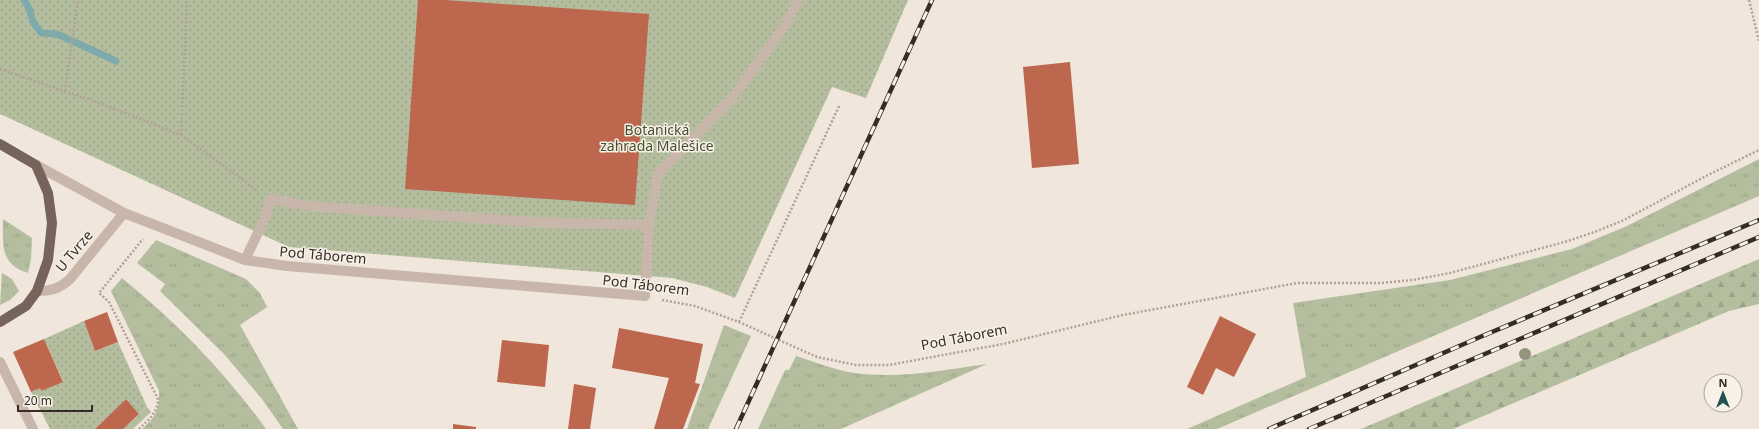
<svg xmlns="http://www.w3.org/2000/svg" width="1759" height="429" font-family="'Noto Sans',sans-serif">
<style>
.grass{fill:url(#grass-tufts)}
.forest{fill:url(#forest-firs)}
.garden{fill:url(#garden-dots)}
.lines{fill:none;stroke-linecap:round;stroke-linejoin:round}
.stream{stroke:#7eaaab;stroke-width:7}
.building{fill:#bc674e}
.path{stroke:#b3a194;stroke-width:2.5;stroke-dasharray:2 2;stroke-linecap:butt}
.minor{stroke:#c7b6a9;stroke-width:10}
.major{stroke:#76635b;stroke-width:10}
.rail-casing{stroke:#352c28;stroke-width:4.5}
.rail{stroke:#f8f1e8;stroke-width:3;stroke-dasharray:9;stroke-linecap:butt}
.tree{fill:#92947c}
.labels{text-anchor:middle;stroke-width:3;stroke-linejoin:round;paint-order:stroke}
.park-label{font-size:14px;fill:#45512e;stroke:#f8f1e8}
.street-label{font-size:14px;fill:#352c28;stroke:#f8f1e8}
</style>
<defs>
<pattern id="grass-tufts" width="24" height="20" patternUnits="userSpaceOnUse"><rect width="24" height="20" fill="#b4be9e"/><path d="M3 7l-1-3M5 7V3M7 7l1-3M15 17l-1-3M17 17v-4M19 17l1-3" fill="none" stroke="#9ba388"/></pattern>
<pattern id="forest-firs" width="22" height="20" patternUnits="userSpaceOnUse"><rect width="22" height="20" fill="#b4be9e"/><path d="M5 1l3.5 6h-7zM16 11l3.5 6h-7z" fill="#9ba388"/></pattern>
<pattern id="garden-dots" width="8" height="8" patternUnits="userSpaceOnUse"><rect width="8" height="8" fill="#b4be9e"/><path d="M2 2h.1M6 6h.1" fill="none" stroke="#9ba388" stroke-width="1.8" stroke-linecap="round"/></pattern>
</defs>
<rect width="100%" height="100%" fill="#f0e6dc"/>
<path class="grass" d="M1759,159V196L1217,429H1187L1306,377L1293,303L1450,280L1572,249L1627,226Z
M3,219L32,238L31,259L28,273C0,264 3,246 3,219Z
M156,240L246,279L260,293L267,307L240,325L298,429H283L262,399L224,354L160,291L165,284L137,263Z
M2,273L12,279L19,291L10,300L0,305Z
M122,278C176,322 225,372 266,429H142C155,418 160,409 159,391L111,291Z
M724,325L751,336L708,429H687Z
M796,356C815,362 835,370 855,373C900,379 943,370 987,364L841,429H758L785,370H789Z
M147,407L151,412L133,429H123Z"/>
<path class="forest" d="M1759,259V304L1729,311L1453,429H1361Z"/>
<path class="garden" d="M0,0H908L866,98L832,87L735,298L707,287L672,278L289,247L0,114Z
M84,321L95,351L118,342L147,407L139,414L126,399L95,429H50L31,392L40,388L41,391L63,381L44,339Z"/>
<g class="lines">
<path class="stream" d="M24,0L29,8L33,22L41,33L57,34L116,61"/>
</g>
<path class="building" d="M418,0H445L649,14L635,205L405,189Z
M1070,62L1079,164L1032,168L1023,67Z
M107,312L118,342L95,351L84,321Z
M1220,316L1256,334L1234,377L1216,368L1203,395L1187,387Z
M619,328L703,344L695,383L700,384L683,429H654L669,378L612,368Z
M44,339L63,382L41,391L40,388L31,392L13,352Z
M502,340L549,345L545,387L497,382Z
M574,384L596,388L590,429H568Z
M126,399L139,414L123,429H95Z
M453,424L476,427V429H453Z"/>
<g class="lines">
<path class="path" d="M1749,0L1759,41
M0,69L105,105L181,135L257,190
M65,91L78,0
M181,135L187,0
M662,300L695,306L739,322L817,357L856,365H889L1003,344L1123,315L1297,283H1381L1413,280L1450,273L1568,241L1597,231L1624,220L1706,176L1759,150
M739,322L840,104
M139,429C148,420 158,413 158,399L109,302L99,293L143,239"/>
<path class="minor" d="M36,165L124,213L245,260L287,266L645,296L649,225L532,222L310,206L271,199L264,220L245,260
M649,225L658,174L733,97L786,24L798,0
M37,291C51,291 59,289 70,279L124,213
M0,362L33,429"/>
<path class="major" d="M0,144L36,165L48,193L52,223L48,260L37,291L26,306L0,322"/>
<defs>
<path id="rail" d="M736,429L932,0
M1269,429L1480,337L1759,220
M1309,429L1759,237"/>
</defs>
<use href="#rail" class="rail-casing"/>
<use href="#rail" class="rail"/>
</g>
<circle class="tree" cx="1525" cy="354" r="6"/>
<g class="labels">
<g class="park-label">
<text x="657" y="135">Botanická<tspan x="657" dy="16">zahrada Malešice</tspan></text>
</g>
<g class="street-label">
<text transform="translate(74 251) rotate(-50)" y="5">U Tvrze</text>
<text transform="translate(323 255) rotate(5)" y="5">Pod Táborem</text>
<text transform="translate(646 285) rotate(7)" y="5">Pod Táborem</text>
<text transform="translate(964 337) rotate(-11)" y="5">Pod Táborem</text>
</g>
</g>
<g transform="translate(1723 393)"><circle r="19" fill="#f8f1e8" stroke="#aaa29b"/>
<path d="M0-3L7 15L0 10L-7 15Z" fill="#215153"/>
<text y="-6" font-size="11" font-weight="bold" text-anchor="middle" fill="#352c28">N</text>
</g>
<path d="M18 405v6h74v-6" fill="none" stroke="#352c28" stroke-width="2"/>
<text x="24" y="405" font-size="12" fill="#352c28" stroke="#f8f1e8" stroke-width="3" paint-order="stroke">20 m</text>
</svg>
